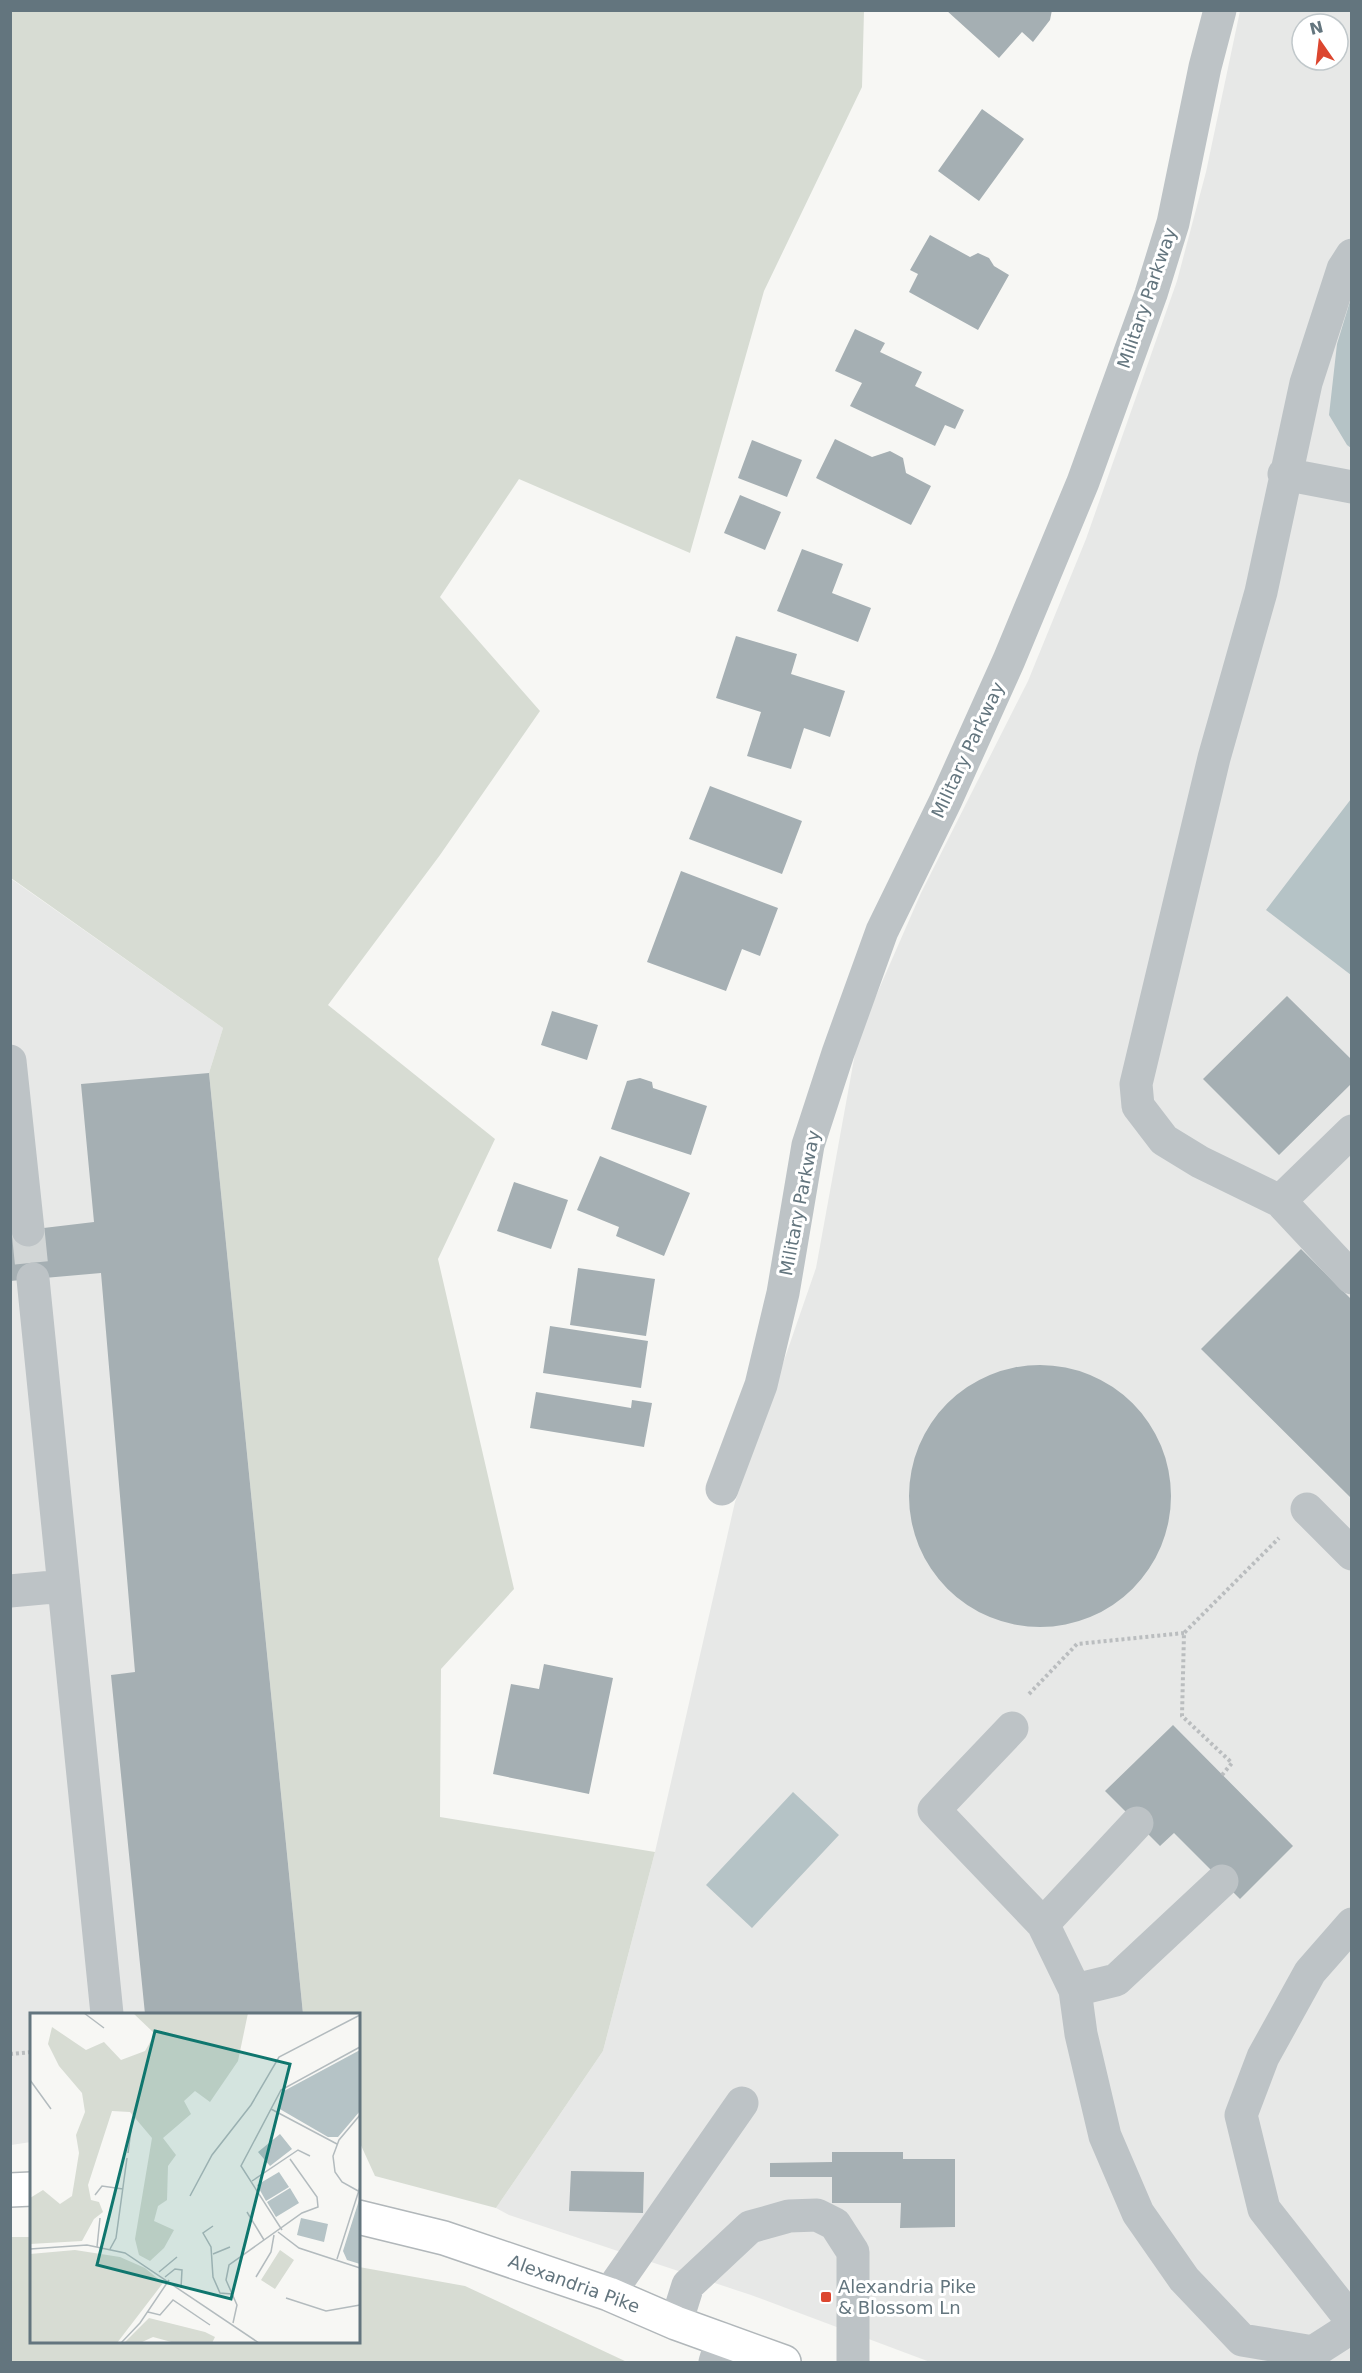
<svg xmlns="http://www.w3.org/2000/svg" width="1362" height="2373" font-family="'DejaVu Sans',sans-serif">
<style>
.built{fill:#e7e8e7;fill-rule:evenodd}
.green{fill:#d7dcd3}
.water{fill:#b5c3c6}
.building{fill:#a5afb3}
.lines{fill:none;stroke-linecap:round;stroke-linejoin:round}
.minor-tunnel{stroke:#d2d6d6;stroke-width:33;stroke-dasharray:33 16;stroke-linecap:butt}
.major-casing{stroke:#b1b7ba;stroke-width:36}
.path{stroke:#babdbf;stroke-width:4;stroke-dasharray:3 3;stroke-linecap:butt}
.minor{stroke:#bdc3c6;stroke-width:33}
.major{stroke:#fff;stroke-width:33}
.poi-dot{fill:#dc462f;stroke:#fff;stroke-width:2}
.labels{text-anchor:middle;stroke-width:6;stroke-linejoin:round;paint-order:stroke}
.street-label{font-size:18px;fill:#63757e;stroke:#fff}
.poi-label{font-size:18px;fill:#63757e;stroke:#fff;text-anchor:start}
.inset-road{fill:none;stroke:#b3bbbe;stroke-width:1.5}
.view{fill:#0f766e;fill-opacity:0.15;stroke:#0f766e;stroke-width:3}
.inset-edge{fill:none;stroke:#63757e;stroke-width:3}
</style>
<rect width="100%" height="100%" fill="#f7f7f4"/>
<path class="built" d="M1240,11H1351V2362H930L751,2295L509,2215L496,2208L603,2051L655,1852L735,1502L816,1268L858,1037L921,893L1028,681L1086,539L1177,281L1206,172ZM1302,24H1338V60H1302Z
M10,878L223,1028L209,1073L303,2014H32L31,2142L11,2145Z"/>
<path class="green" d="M11,10L864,11L862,87L764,291L690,553L519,479L440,597L540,711L440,855L328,1005L495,1139L438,1259L514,1589L441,1669L440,1817L655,1852L603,2051L496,2208L375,2176L359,2141L358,2014H303L209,1073L223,1028L11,878Z
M11,2237H31L32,2342H358L359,2267L465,2286L627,2362H11Z"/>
<path class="water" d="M1351,298V448L1347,445L1329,415L1337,344Z
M1351,799V975L1266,910Z
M793,1792L839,1835L752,1928L706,1885Z"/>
<path class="building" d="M946,10H1052L1050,20L1033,42L1022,32L999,58Z
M982,109L1024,139L979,201L938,171Z
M930,235L970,257L978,253L989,258L994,266L1009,275L978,330L909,292L918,274L910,270Z
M855,329L885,343L880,352L922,372L915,386L964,410L955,429L945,425L935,446L850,406L862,383L835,371Z
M835,439L872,457L890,451L903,458L906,473L931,486L911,525L816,478Z
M752,440L802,460L787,497L738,478Z
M740,495L781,512L765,550L724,533Z
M802,549L843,564L832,593L871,608L858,642L777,611Z
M736,636L797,654L791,674L845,691L830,737L804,728L791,769L747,756L761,712L716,698Z
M710,786L802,821L782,874L689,839Z
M681,871L778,908L760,956L742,949L726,991L647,962Z
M1287,996L1352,1060V1083L1279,1155L1203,1079Z
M552,1011L598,1025L587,1060L541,1045Z
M209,1073L303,2014H145L111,1675L135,1672L101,1273L10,1281V1232L94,1222L81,1084Z
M640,1078L652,1082L653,1088L707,1106L691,1155L611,1129L627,1081Z
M600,1156L690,1193L664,1256L616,1236L619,1227L577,1210Z
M514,1182L568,1200L551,1249L497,1231Z
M1301,1249L1352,1300V1499L1201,1349Z
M578,1268L655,1279L646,1336L570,1325Z
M550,1326L648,1341L641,1388L543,1373Z
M909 1496a131 131 0 1 1 262 0a131 131 0 1 1-262 0Z
M536,1392L631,1408L632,1400L652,1403L644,1447L530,1428Z
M544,1664L613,1678L589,1794L493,1774L511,1684L539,1689Z
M1173,1725L1293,1846L1240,1899L1174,1833L1160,1846L1105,1791Z
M832,2152H903V2159H955V2227L900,2228L901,2203H832V2177H770V2163L832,2162Z
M571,2171L644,2172L643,2213L569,2211Z"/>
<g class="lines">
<path class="minor-tunnel" d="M28,1230L33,1279"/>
<defs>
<path id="major" d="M10,2190L32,2189
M358,2217L444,2238L609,2294L676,2323L784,2362"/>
</defs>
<use href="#major" class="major-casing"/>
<path class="path" d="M1029,1694L1077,1644L1184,1633
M1222,1775L1232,1763L1182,1716L1184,1633L1279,1538
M10,2054L32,2052"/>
<path class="minor" d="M1352,255L1343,269L1306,383L1261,592L1214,758L1136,1084L1138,1106L1164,1140L1200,1162L1280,1201L1352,1278
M1284,474L1352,487
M10,1061L28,1230
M1280,1201L1352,1131
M33,1279L107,2014
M722,1489L761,1385L783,1293L808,1145L838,1053L882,931L946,800L1009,660L1083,482L1151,294L1173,223L1205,67L1220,10
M1307,1509L1352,1554
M10,1591L64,1586
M1012,1728L934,1810L1043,1924L1075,1990L1081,2034L1105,2136L1138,2213L1184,2279L1242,2340L1313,2352L1352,2327
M1043,1924L1137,1823
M1352,1924L1310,1972L1263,2057L1241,2115L1264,2209L1352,2321
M1075,1990L1116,1980L1222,1881
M609,2294L742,2103
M676,2323L688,2285L750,2227L789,2216L817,2215L835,2224L853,2252V2362
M715,2362L722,2339"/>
<use href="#major" class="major"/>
</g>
<rect class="poi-dot" x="820" y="2291" width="12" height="12" rx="3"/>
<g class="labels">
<g class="street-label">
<text transform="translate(1147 298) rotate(-71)" y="6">Military Parkway</text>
<text transform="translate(968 750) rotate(-65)" y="6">Military Parkway</text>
<text transform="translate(800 1203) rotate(-79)" y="6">Military Parkway</text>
<text transform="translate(574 2284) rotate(20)" y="6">Alexandria Pike</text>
</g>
<g class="poi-label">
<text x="838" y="2293">Alexandria Pike<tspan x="838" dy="21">&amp; Blossom Ln</tspan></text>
</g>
</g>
<g transform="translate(30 2013)">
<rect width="330" height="330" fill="#f7f7f4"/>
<path d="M103,0H218L208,48L180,89L165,78L154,88L161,101L133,125L146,142L138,153L137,187L128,193L124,208L144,217L134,235L120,248L109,242L105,226L122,125L100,99L82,98L58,172L61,187L69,189L73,199L64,206L52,228L0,231V185L13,177L30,191L42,183L49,140L46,122L55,99L52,80L29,53L18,31L22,14L56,37L74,29L91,47L115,38L125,21ZM45,237L90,244L115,255L133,270L87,330H0V241ZM250,237L264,247L245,276L231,267ZM119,305L175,319L185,324L182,330H145L123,324L110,330H94Z" fill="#d7dcd3"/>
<path d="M330,37V98L308,124H298L248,95L252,79ZM250,121L262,136L240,153L228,139ZM249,159L259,174L236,188L227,172ZM260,175L269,190L246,204L237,189ZM330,184V251L317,247L313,238ZM271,205L298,211L294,229L267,222Z" fill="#b5c3c6"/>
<path class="inset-road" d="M54,0L74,15M0,67L21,96M241,96L307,131M330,102L309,127L303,143L305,159L312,169L330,179M98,140L101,117M222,168L268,137L280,143M65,182L72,173L93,176M160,183L182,142L221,92L249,44L330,2M217,199L234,227M183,213L173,220L181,234L183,264L190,280L202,281M252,217L211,153L251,77L330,34M248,219L269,235L330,255M67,234L70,205M0,236L57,232L95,240L229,330M80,236L86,225L97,145M183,241L200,234M307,246L330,174M129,259L147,244M135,264L145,256L152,257L151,275M226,264L241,239L244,222M256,285L296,298L330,292M118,299L130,302L143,287L180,312M203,310L207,292L196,267L199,252L272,200L288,194L287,184L260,146M91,330L110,310L139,267"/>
<path class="view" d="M125,18L260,51L201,286L67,252Z"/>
<rect width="330" height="330" class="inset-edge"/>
</g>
<rect width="1362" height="2373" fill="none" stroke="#63757e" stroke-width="24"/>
<g transform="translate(1320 42) rotate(346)"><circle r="28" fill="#ffffff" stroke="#c1c8cb" stroke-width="1.5"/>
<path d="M0-4.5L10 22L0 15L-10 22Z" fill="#dc462f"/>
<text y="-9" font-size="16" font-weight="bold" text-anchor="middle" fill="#63757e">N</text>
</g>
</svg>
